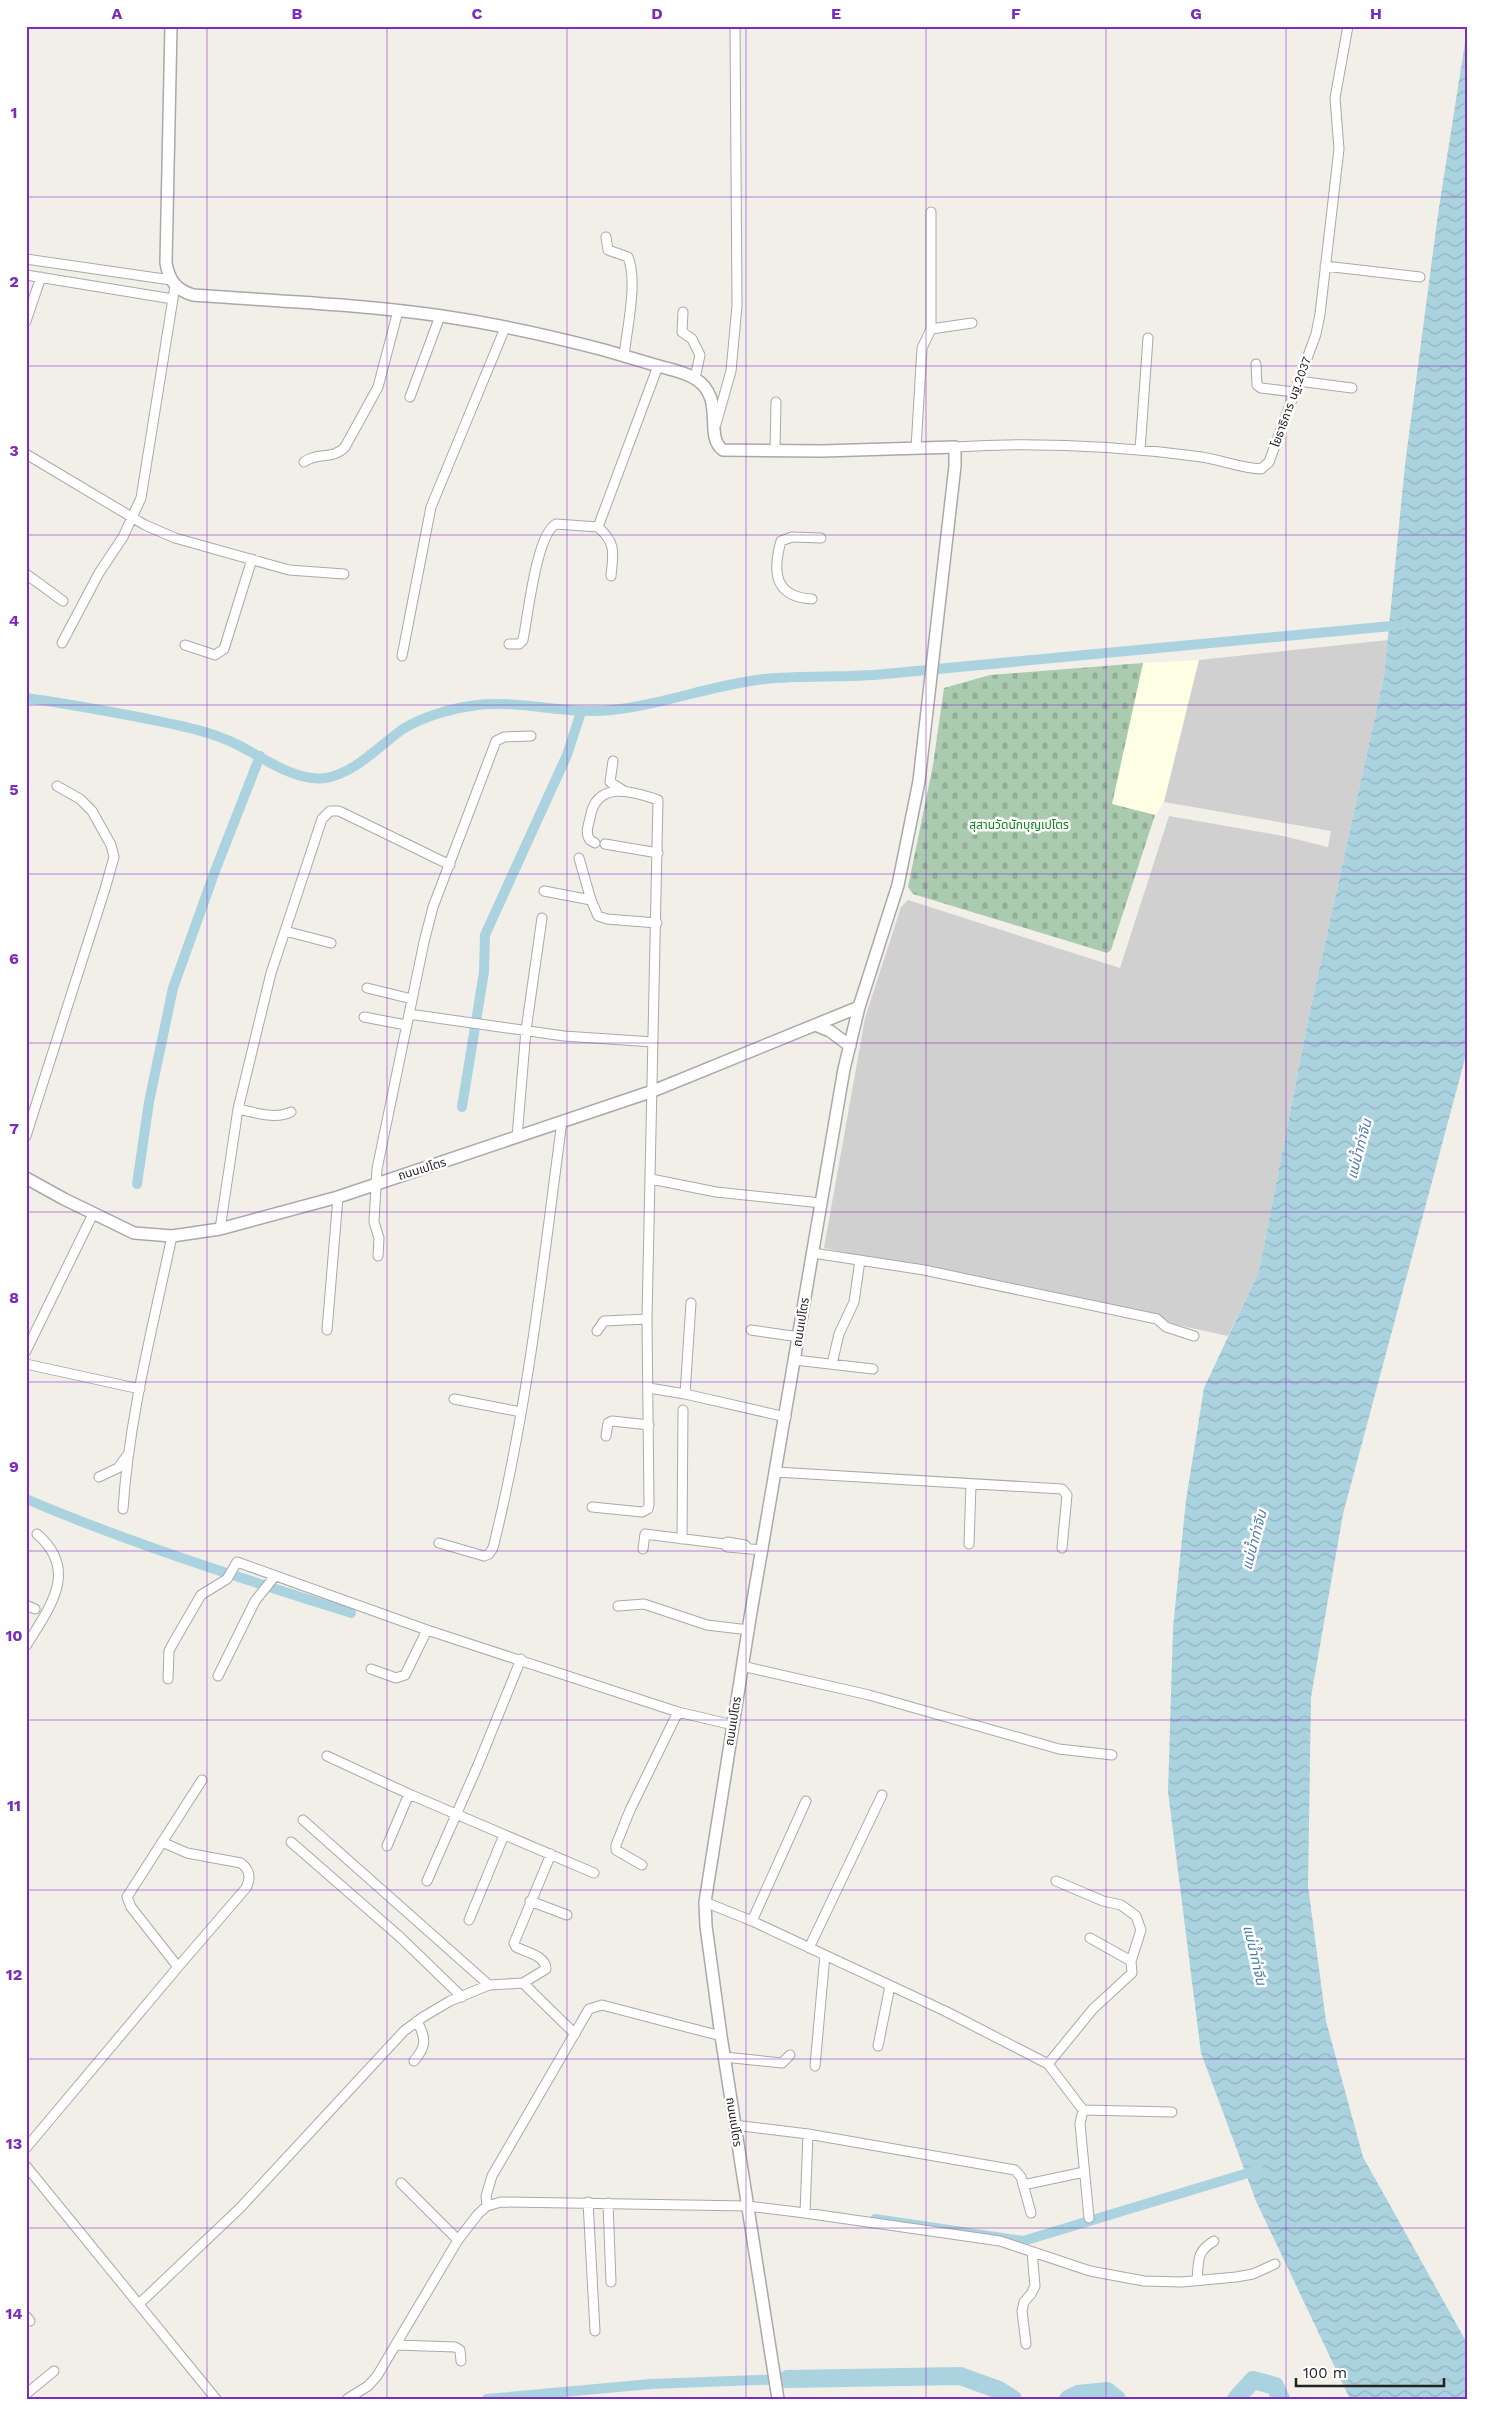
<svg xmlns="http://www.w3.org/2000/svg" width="1493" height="2425" font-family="'Work Sans','Noto Sans Thai',sans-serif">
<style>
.education{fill:#ffffe5}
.religious{fill:#d0d0d0}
.cemetery{fill:url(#cemetery-stones)}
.water{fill:url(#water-waves)}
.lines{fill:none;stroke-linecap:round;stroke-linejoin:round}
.canal{stroke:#aad3df;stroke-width:10}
.river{stroke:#aad3df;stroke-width:18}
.minor-casing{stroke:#a9a9a9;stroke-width:11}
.tertiary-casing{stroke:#a9a9a9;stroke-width:14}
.minor{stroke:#fff;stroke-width:9}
.tertiary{stroke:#fff;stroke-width:11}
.grid{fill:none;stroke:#7b2cbf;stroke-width:1;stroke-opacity:0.55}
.labels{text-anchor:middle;stroke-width:5;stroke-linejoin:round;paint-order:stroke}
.street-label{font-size:12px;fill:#222;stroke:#fff}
.park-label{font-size:12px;fill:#0c8416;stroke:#fff}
.water-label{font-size:14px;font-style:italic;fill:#4a7aab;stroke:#fff}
.neatline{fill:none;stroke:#7b2cbf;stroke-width:2}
.grid-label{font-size:16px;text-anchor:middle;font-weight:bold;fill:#7b2cbf}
</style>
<defs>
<pattern id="cemetery-stones" width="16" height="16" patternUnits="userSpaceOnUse" patternTransform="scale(1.25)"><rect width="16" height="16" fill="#aacbaf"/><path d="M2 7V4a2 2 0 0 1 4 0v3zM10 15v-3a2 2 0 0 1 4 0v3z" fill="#92ae96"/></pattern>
<pattern id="water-waves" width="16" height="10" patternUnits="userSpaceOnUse" patternTransform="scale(1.25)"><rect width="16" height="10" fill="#aad3df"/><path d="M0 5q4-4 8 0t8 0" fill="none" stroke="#92b5bf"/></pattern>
</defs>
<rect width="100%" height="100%" fill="#f2efe9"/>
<path class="education" d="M1199,660L1164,802L1155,815L1112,804L1143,663Z"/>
<path class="religious" d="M1388,640L1384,676L1308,1020L1259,1271L1228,1336L824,1248L865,1018L901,907L908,900L1120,968L1169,816L1283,836L1328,847L1331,831L1164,802L1199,660Z"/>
<path class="cemetery" d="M1143,663L1112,804L1155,815L1111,950L1107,953L913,894L908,887L933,765L944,688L990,675Z"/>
<path class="water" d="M1467,30V1051L1343,1514L1311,1697L1308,1886L1326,2021L1363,2157L1467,2343V2399H1350L1256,2201L1201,2053L1168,1792L1173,1628L1186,1500L1204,1388L1259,1271L1308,1020L1384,676L1405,465L1438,214Z"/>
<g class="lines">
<path class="canal" d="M26,698C64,703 101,710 138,717C173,724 209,730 240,746C265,759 296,782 326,778C355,773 380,745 403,729C424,716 453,708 477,705C522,700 567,715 612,710C664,705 713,684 765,679C805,675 845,678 885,674C1058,659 1230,640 1402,625
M462,1107L484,972L485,935L567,755L581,712
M137,1184L149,1102L173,988L215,871L260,756
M26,1499C132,1544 241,1578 351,1613
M875,2219L1023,2241L1258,2170
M487,2399L651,2384L787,2379"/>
<path class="river" d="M787,2379L960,2376L999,2390L1013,2399
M1068,2399L1078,2394L1107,2391L1117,2399
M1236,2399L1253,2380L1275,2386L1281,2399"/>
<defs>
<path id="minor" d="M931,212V329
M606,237L608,250L628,257C638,282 627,328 624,356
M26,259L171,280
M1325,266L1420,277
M26,275L173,299
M683,312L682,332L692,339L700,355L695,378
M26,321L41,277
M1256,364L1257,385L1261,388L1294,392
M1298,381L1352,388
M410,397L440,316
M716,424L731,371L737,306L735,26
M955,447C1034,442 1115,446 1194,456C1217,458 1238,468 1261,469L1269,462L1316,334L1320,314L1339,149L1335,98L1348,26
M916,448L922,348L931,329L972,323
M1140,450L1148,338
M775,451L776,402
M26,454L145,525L175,538L289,570L344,574
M304,462C317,452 333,460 345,447L378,387L398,311
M598,527C617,544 613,553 611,576
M26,574L63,601
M812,599C775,597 772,573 781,541L792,537L821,538
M62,643L99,573L123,537L141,498L175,286
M509,644H519L523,640C528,616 536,535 556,524L598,527L658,366
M185,645L215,655L224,649L252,559
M402,656L431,507L505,328
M613,761L610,782L624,791
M605,844L658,853
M579,858L591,900L598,916L607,919L657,923
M544,891L591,900
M285,931L331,943
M367,988L412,999
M409,1014L564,1036L653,1042
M364,1017L406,1025
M238,1109C255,1112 274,1120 291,1112
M26,1136L105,889L114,857L111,845L92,811L80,799L57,786
M517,1137L526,1030L542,918
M651,1179L716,1192L821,1203
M220,1229L238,1109L271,973L322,819L330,811H339L450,865
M813,1253L924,1270L1157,1319L1166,1327L1194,1336
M378,1256L379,1238L374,1222L377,1169L424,942L433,907L496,741L504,737L531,736
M327,1330L338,1197
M751,1330L799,1337
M597,1331L604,1321L647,1319
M26,1351L93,1214
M795,1360L873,1369
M26,1364L140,1389
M832,1364L839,1334L854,1302L860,1260
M649,1388L685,1394L786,1417
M685,1394L691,1303
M454,1399L521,1412
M606,1436L608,1423L612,1421L649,1425
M776,1472L1062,1489L1067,1495L1062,1548
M99,1477L118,1468L129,1453
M592,1507L642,1512L648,1509L649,1504L647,1319L658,800C632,791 596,780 590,818C588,826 585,834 590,840L595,843
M123,1509C129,1417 153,1326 172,1236
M682,1539L683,1410
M439,1543L484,1556L489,1554L493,1548C528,1408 543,1264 562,1121
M969,1544L971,1484
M747,1548L745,1545L727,1542L725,1544L727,1547L763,1550
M643,1549L645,1534L725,1544
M26,1605L35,1609
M618,1606L644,1604L707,1625L749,1630
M26,1646C49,1608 80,1571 37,1534
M742,1666L869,1695L1059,1749L1112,1755
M371,1669L396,1678L405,1675L427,1630
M218,1676L255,1601L275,1576
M168,1679L169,1651L172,1645L201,1595L227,1579L237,1562L427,1630L678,1712L733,1725
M327,1756L409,1794L594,1873
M303,1820L489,1985
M162,1842L187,1853L241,1863C250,1870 251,1878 246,1888L178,1967
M291,1842L400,1937L462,1997
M387,1846L409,1794
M642,1865L616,1850V1845L630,1810L678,1712
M427,1881L478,1765L521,1659
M1056,1881L1103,1901L1121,1905L1136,1916L1141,1930L1131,1961
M530,1901L567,1915
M705,1902L752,1921L945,2011L1048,2064L1083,2110L1172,2112
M469,1920L504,1835
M752,1921L806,1801
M809,1948L882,1795
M523,1983L546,1969C546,1956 526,1952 516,1947L514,1943L551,1854
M878,2046L890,1986
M724,2057L782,2063L790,2055
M414,2061C427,2046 426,2038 417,2021
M1048,2064L1093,2009L1132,1973L1131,1961L1090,1938
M815,2066L825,1955
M1083,2110L1080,2124L1089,2218
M734,2125L808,2134L1015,2170L1021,2177L1031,2213
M26,2148L178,1967L131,1907L127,1897L202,1780
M26,2166L216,2399
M401,2183L458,2240
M1023,2185L1084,2172
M588,2202L595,2331
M608,2203L611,2282
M487,2206L486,2196L492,2176L589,2009L602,2005L721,2036
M805,2213L808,2134
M1197,2280C1199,2260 1196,2252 1214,2241
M139,2304L240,2208L404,2031L423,2017L450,2001L489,1985L523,1983L575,2034
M26,2316L30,2321
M1026,2344L1022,2311L1024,2302L1031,2294L1035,2286L1032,2252
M396,2345L455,2347L460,2350L461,2361
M26,2394L54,2371
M347,2399L368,2386L377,2376L458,2240L478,2214L487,2206L501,2202L747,2206L805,2213L1000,2241L1090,2271L1144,2281L1182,2282L1236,2277L1253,2274L1275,2264"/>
<path id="tertiary" d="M171,26L166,263C169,280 176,290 193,295C276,301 360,304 442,316C496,324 551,336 604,350C621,355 638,360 655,365C668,369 682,371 694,378C727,397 703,436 723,450L822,451L955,447V466L919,781L898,885L859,1007L844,1069L750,1618L705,1902L706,1926L721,2036L778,2399
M815,1025L830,1031L850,1046
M26,1178L64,1199L134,1233L172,1236L220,1229L338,1197L653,1091L859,1007"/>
</defs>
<use href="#minor" class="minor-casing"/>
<use href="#tertiary" class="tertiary-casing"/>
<use href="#minor" class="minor"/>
<use href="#tertiary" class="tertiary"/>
</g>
<path class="grid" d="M207,26V2399M387,26V2399M567,26V2399M746,26V2399M926,26V2399M1106,26V2399M1286,26V2399M26,197H1467M26,366H1467M26,535H1467M26,705H1467M26,874H1467M26,1043H1467M26,1212H1467M26,1382H1467M26,1551H1467M26,1720H1467M26,1890H1467M26,2059H1467M26,2228H1467"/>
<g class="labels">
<g class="street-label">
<text transform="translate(1291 402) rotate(-70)" y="4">โยธาธิการ นฐ.2037</text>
<text transform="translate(422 1169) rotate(-17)" y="4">ถนนเปโตร</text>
<text transform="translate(801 1322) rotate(-81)" y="4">ถนนเปโตร</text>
<text transform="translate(733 1721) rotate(-81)" y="4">ถนนเปโตร</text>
<text transform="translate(734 2122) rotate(81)" y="4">ถนนเปโตร</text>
</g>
<g class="park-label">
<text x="1019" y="829">สุสานวัดนักบุญเปโตร</text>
</g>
<g class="water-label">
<text transform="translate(1359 1149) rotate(-75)" y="5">แม่น้ำท่าจีน</text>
<text transform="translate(1254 1540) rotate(-75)" y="5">แม่น้ำท่าจีน</text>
<text transform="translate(1255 1955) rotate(77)" y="5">แม่น้ำท่าจีน</text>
</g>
</g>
<rect width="1493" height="2425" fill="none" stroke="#ffffff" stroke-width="55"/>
<path d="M1296 2378v8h148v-8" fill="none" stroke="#222222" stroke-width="2.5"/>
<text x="1303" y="2378" font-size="15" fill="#222222" stroke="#ffffff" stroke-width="4" paint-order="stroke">100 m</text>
<rect x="28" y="28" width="1438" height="2370" class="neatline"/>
<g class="grid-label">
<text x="117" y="19">A</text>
<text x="297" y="19">B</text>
<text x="477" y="19">C</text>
<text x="657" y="19">D</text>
<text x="836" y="19">E</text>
<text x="1016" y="19">F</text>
<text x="1196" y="19">G</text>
<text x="1376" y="19">H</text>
<text x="14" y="118">1</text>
<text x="14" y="287">2</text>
<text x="14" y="456">3</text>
<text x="14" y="626">4</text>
<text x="14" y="795">5</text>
<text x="14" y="964">6</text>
<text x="14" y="1134">7</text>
<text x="14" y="1303">8</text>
<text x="14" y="1472">9</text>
<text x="14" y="1641">10</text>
<text x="14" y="1811">11</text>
<text x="14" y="1980">12</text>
<text x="14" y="2149">13</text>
<text x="14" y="2319">14</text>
</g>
</svg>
